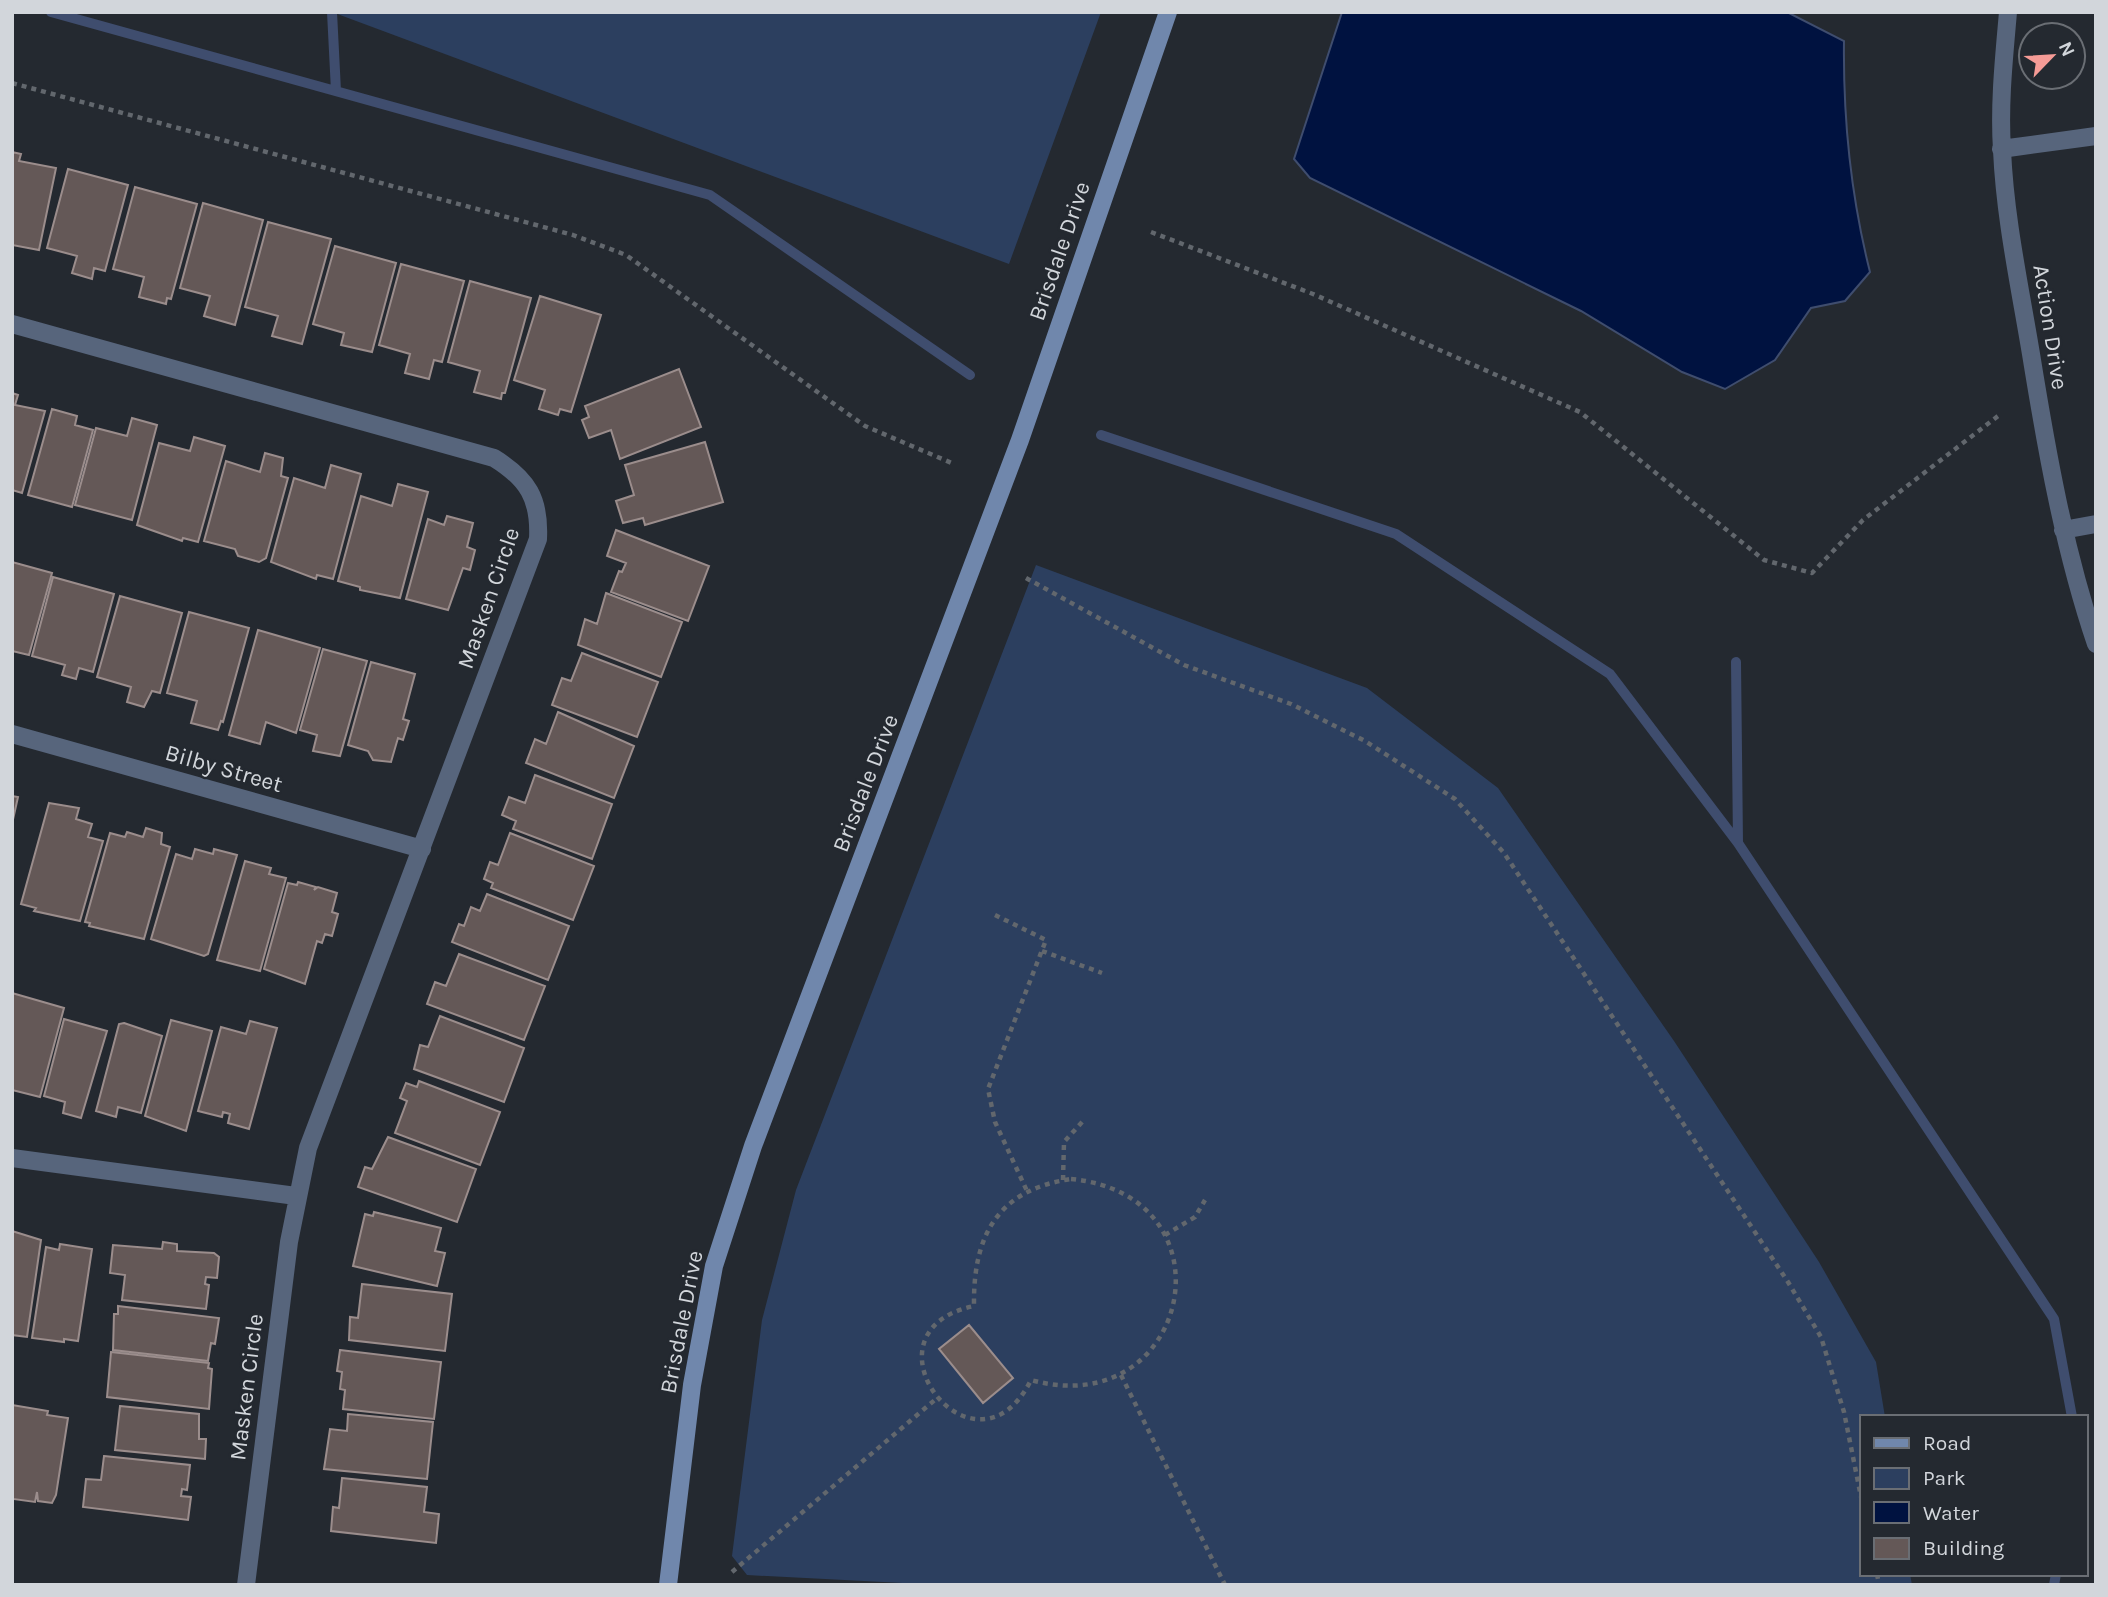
<svg xmlns="http://www.w3.org/2000/svg" width="2108" height="1597" font-family="Karla,sans-serif">
<style>
.green{fill:#2c3f5f}
.water{fill:#001240;stroke:#3f4d6e;stroke-width:2}
.lines{fill:none;stroke-linecap:round;stroke-linejoin:round}
.stream{stroke:#3f4d6e;stroke-width:10}
.building{fill:#645857;stroke:#9b8d8c;stroke-width:2}
.path{stroke:#62676d;stroke-width:4.5;stroke-dasharray:5 5;stroke-linecap:butt}
.street{stroke:#57657c;stroke-width:18}
.secondary{stroke:#7087ac;stroke-width:18}
.labels{text-anchor:middle;stroke-width:5;stroke-linejoin:round;paint-order:stroke}
.street-label{font-size:23px;fill:#d2d6db;stroke:#242930}
</style>
<rect width="100%" height="100%" fill="#242930"/>
<path class="green" d="M332,12H1101L1009,264Z
M1036,565L1367,688L1498,788L1674,1041L1819,1262L1876,1362L1885,1417H1861V1574H1910L1912,1585H941L747,1575L732,1556L762,1320L796,1190Z"/>
<path class="water" d="M1342,12H1787L1844,41C1843,119 1851,197 1870,272L1845,301L1811,308L1775,360L1725,389L1682,372L1581,311L1310,178L1294,159Z"/>
<g class="lines">
<path class="stream" d="M51,12L710,195L970,375
M332,12L336,91
M1101,435L1396,534L1610,674L1738,843L2054,1319L2072,1417
M1736,662L1738,843
M2054,1585L2056,1574"/>
</g>
<path class="building" d="M12,152L21,154L19,161L56,168L39,250L12,245Z
M68,169L128,185L105,271L94,268L92,279L72,273L77,256L47,248Z
M135,187L197,204L171,299L167,298L166,304L139,297L144,277L113,269Z
M203,203L263,220L235,325L204,316L210,296L180,288Z
M268,222L331,239L302,344L272,336L278,316L245,307Z
M335,246L396,263L372,352L341,345L344,333L313,324Z
M401,264L464,281L442,362L434,360L429,379L405,373L410,354L379,345Z
M470,281L531,298L505,393H502L501,399L474,392L480,371L448,362Z
M540,296L601,315L571,412L560,409L558,415L539,409L545,390L514,380Z
M679,369L701,427L620,459L611,430L589,438L582,420L589,417L585,406Z
M12,393L18,395L15,405L45,411L22,493L12,490Z
M52,409L77,416L75,425L93,430L72,507L28,495Z
M132,418L157,425L132,520L75,505L96,428L127,436Z
M194,437L225,446L198,542L183,538L182,541L137,525L159,443L190,451Z
M705,442L723,502L645,525L643,518L623,523L616,501L634,495L625,465Z
M265,453L283,458L281,476L288,478L266,558L259,562L238,556L235,549L204,541L226,461L260,472Z
M331,465L361,474L333,579L317,575L316,579L271,562L294,478L325,488Z
M398,484L428,492L400,598L360,590V587L338,581L361,496L392,506Z
M447,516L473,523L467,547L475,550L470,570L463,568L448,610L406,599L428,519L444,525Z
M616,530L709,566L688,621L611,592L619,571L622,572L626,563L607,556Z
M12,562L52,573L29,655L12,651Z
M53,577L114,594L93,672L79,668L76,679L62,675L65,665L32,656Z
M606,593L682,622L661,677L578,645L585,619L597,624Z
M120,596L182,613L160,693L152,691L144,707L127,702L131,687L97,677Z
M189,612L249,628L223,722L221,721L218,730L191,723L197,701L167,693Z
M258,630L320,648L296,733L266,722L260,744L229,735Z
M323,649L367,661L340,756L313,751L317,735L300,730Z
M582,653L658,682L637,737L552,705L562,678L571,681Z
M371,662L415,674L403,719L409,721L403,740L398,738L391,762L373,760L368,751L348,745Z
M558,712L634,746L614,798L526,763L535,739L546,744Z
M535,775L612,804L592,859L513,829L516,821L502,815L509,797L525,803Z
M12,796L18,797L12,824Z
M49,803L79,808L76,819L92,824L88,837L103,841L80,921L34,911L36,908L21,904Z
M146,828L162,833L161,844L170,847L144,939L89,926L90,923L85,922L110,833L125,837L127,832L143,837Z
M510,833L594,866L573,920L491,888L493,883L484,879L490,862L498,865Z
M195,849L213,854L214,849L237,855L208,954L204,956L151,939L176,854L192,859Z
M245,861L271,868L269,874L286,878L260,971L217,960Z
M298,882L316,887L314,890L318,887L337,893L332,912L338,914L332,936L325,934L322,943L317,941L305,984L264,969L288,883L297,885Z
M487,894L569,926L548,980L452,942L459,924L464,926L471,907L480,911Z
M459,954L545,986L524,1040L427,1004L435,982L446,986Z
M12,993L64,1008L40,1097L12,1090Z
M440,1016L524,1048L504,1102L414,1069L420,1045L428,1047Z
M64,1019L107,1031L81,1118L63,1113L65,1102L44,1096Z
M171,1020L212,1031L186,1131L145,1116Z
M250,1021L277,1028L249,1129L228,1123L230,1114L223,1112L222,1117L198,1111L221,1027L246,1034Z
M124,1023L162,1036L141,1113L118,1107L116,1117L96,1111L119,1024Z
M419,1081L500,1112L480,1165L395,1133L407,1101L400,1098L406,1083L417,1087Z
M388,1137L476,1169L457,1222L358,1187L365,1167L372,1169Z
M374,1212L441,1228L435,1251L445,1253L437,1286L353,1266L365,1214L373,1216Z
M12,1231L41,1240L27,1337L12,1335Z
M163,1242L177,1244V1251L214,1253L219,1257L217,1278L206,1277L205,1284L209,1285L206,1309L122,1300L125,1275L110,1273L113,1245L162,1249Z
M60,1244L92,1249L78,1341L64,1339V1342L32,1338L46,1247L59,1250Z
M362,1284L452,1294L445,1351L349,1340L350,1317L358,1318Z
M118,1306L219,1318L215,1344L211,1343L208,1361L113,1350L114,1314H118Z
M969,1325L1013,1378L983,1403L939,1349Z
M340,1350L441,1362L434,1419L343,1409L345,1390L340,1389L342,1372L337,1371Z
M111,1352L209,1363L208,1368L212,1369L209,1409L107,1397Z
M12,1405L48,1411L47,1415L68,1418L56,1495L52,1503L38,1501L37,1492L35,1502L13,1499Z
M120,1406L199,1414V1439H206L205,1459L115,1450Z
M348,1414L433,1422L427,1479L324,1469L330,1429L347,1431Z
M104,1456L190,1465L187,1490L182,1489L181,1496L191,1497L188,1520L83,1507L86,1479L101,1480Z
M342,1478L427,1487L424,1512L439,1514L436,1543L331,1531L333,1507L339,1508Z"/>
<g class="lines">
<path class="path" d="M12,83L573,235L626,255L865,426L954,464
M1151,232L1313,294L1580,412L1764,560L1812,573L1863,520L1998,416
M1026,578L1184,665L1291,704L1365,741L1455,799L1504,853L1788,1282L1821,1337L1844,1412L1861,1497
M995,915L1046,940L988,1089L995,1122L1027,1191
M1042,951L1102,973
M1071,1179C1238,1195 1191,1424 1031,1380C975,1492 852,1332 974,1306C973,1236 997,1190 1071,1179Z
M1063,1180L1064,1142L1083,1121
M1165,1235L1195,1217L1205,1200
M1121,1375L1225,1585
M732,1572L936,1399
M1877,1574L1879,1585"/>
<path class="street" d="M2008,12C2004,58 1999,104 2002,150C2005,219 2020,287 2031,354C2047,453 2064,549 2096,644
M2001,149L2096,136
M12,324L494,458C528,479 540,499 538,539L308,1148L289,1242L246,1585
M2063,530L2096,524
M12,734L422,849
M12,1158L296,1196"/>
<path class="secondary" d="M668,1585L692,1385L714,1266L753,1146L1020,440L1168,12"/>
</g>
<g class="labels">
<g class="street-label">
<text transform="translate(1059 251) rotate(-71)" y="8">Brisdale Drive</text>
<text transform="translate(2051 327) rotate(81)" y="8">Action Drive</text>
<text transform="translate(488 598) rotate(-71)" y="8">Masken Circle</text>
<text transform="translate(224 768) rotate(16)" y="8">Bilby Street</text>
<text transform="translate(865 783) rotate(-69)" y="8">Brisdale Drive</text>
<text transform="translate(681 1322) rotate(-79)" y="8">Brisdale Drive</text>
<text transform="translate(246 1387) rotate(-83)" y="8">Masken Circle</text>
</g>
</g>
<rect width="2108" height="1597" fill="none" stroke="#d2d6db" stroke-width="28"/>
<rect x="1860" y="1415" width="228" height="161" fill="#242930" stroke="#6a6e74" stroke-width="2"/>
<rect x="1874" y="1438" width="35" height="10" fill="#7087ac" stroke="#6a6e74" stroke-width="2"/>
<text x="1923" y="1450" font-size="21" fill="#d2d6db">Road</text>
<rect x="1874" y="1468" width="35" height="21" fill="#2c3f5f" stroke="#6a6e74" stroke-width="2"/>
<text x="1923" y="1485" font-size="21" fill="#d2d6db">Park</text>
<rect x="1874" y="1502" width="35" height="21" fill="#001240" stroke="#6a6e74" stroke-width="2"/>
<text x="1923" y="1520" font-size="21" fill="#d2d6db">Water</text>
<rect x="1874" y="1538" width="35" height="21" fill="#645857" stroke="#6a6e74" stroke-width="2"/>
<text x="1923" y="1555" font-size="21" fill="#d2d6db">Building</text>
<g transform="translate(2052 56) rotate(65)"><circle r="33" fill="#242930" stroke="#6a6e74" stroke-width="2"/>
<path d="M0-5L12 26L0 18L-12 26Z" fill="#f59b96"/>
<text y="-10" font-size="19" font-weight="bold" text-anchor="middle" fill="#d2d6db">N</text>
</g>
</svg>
